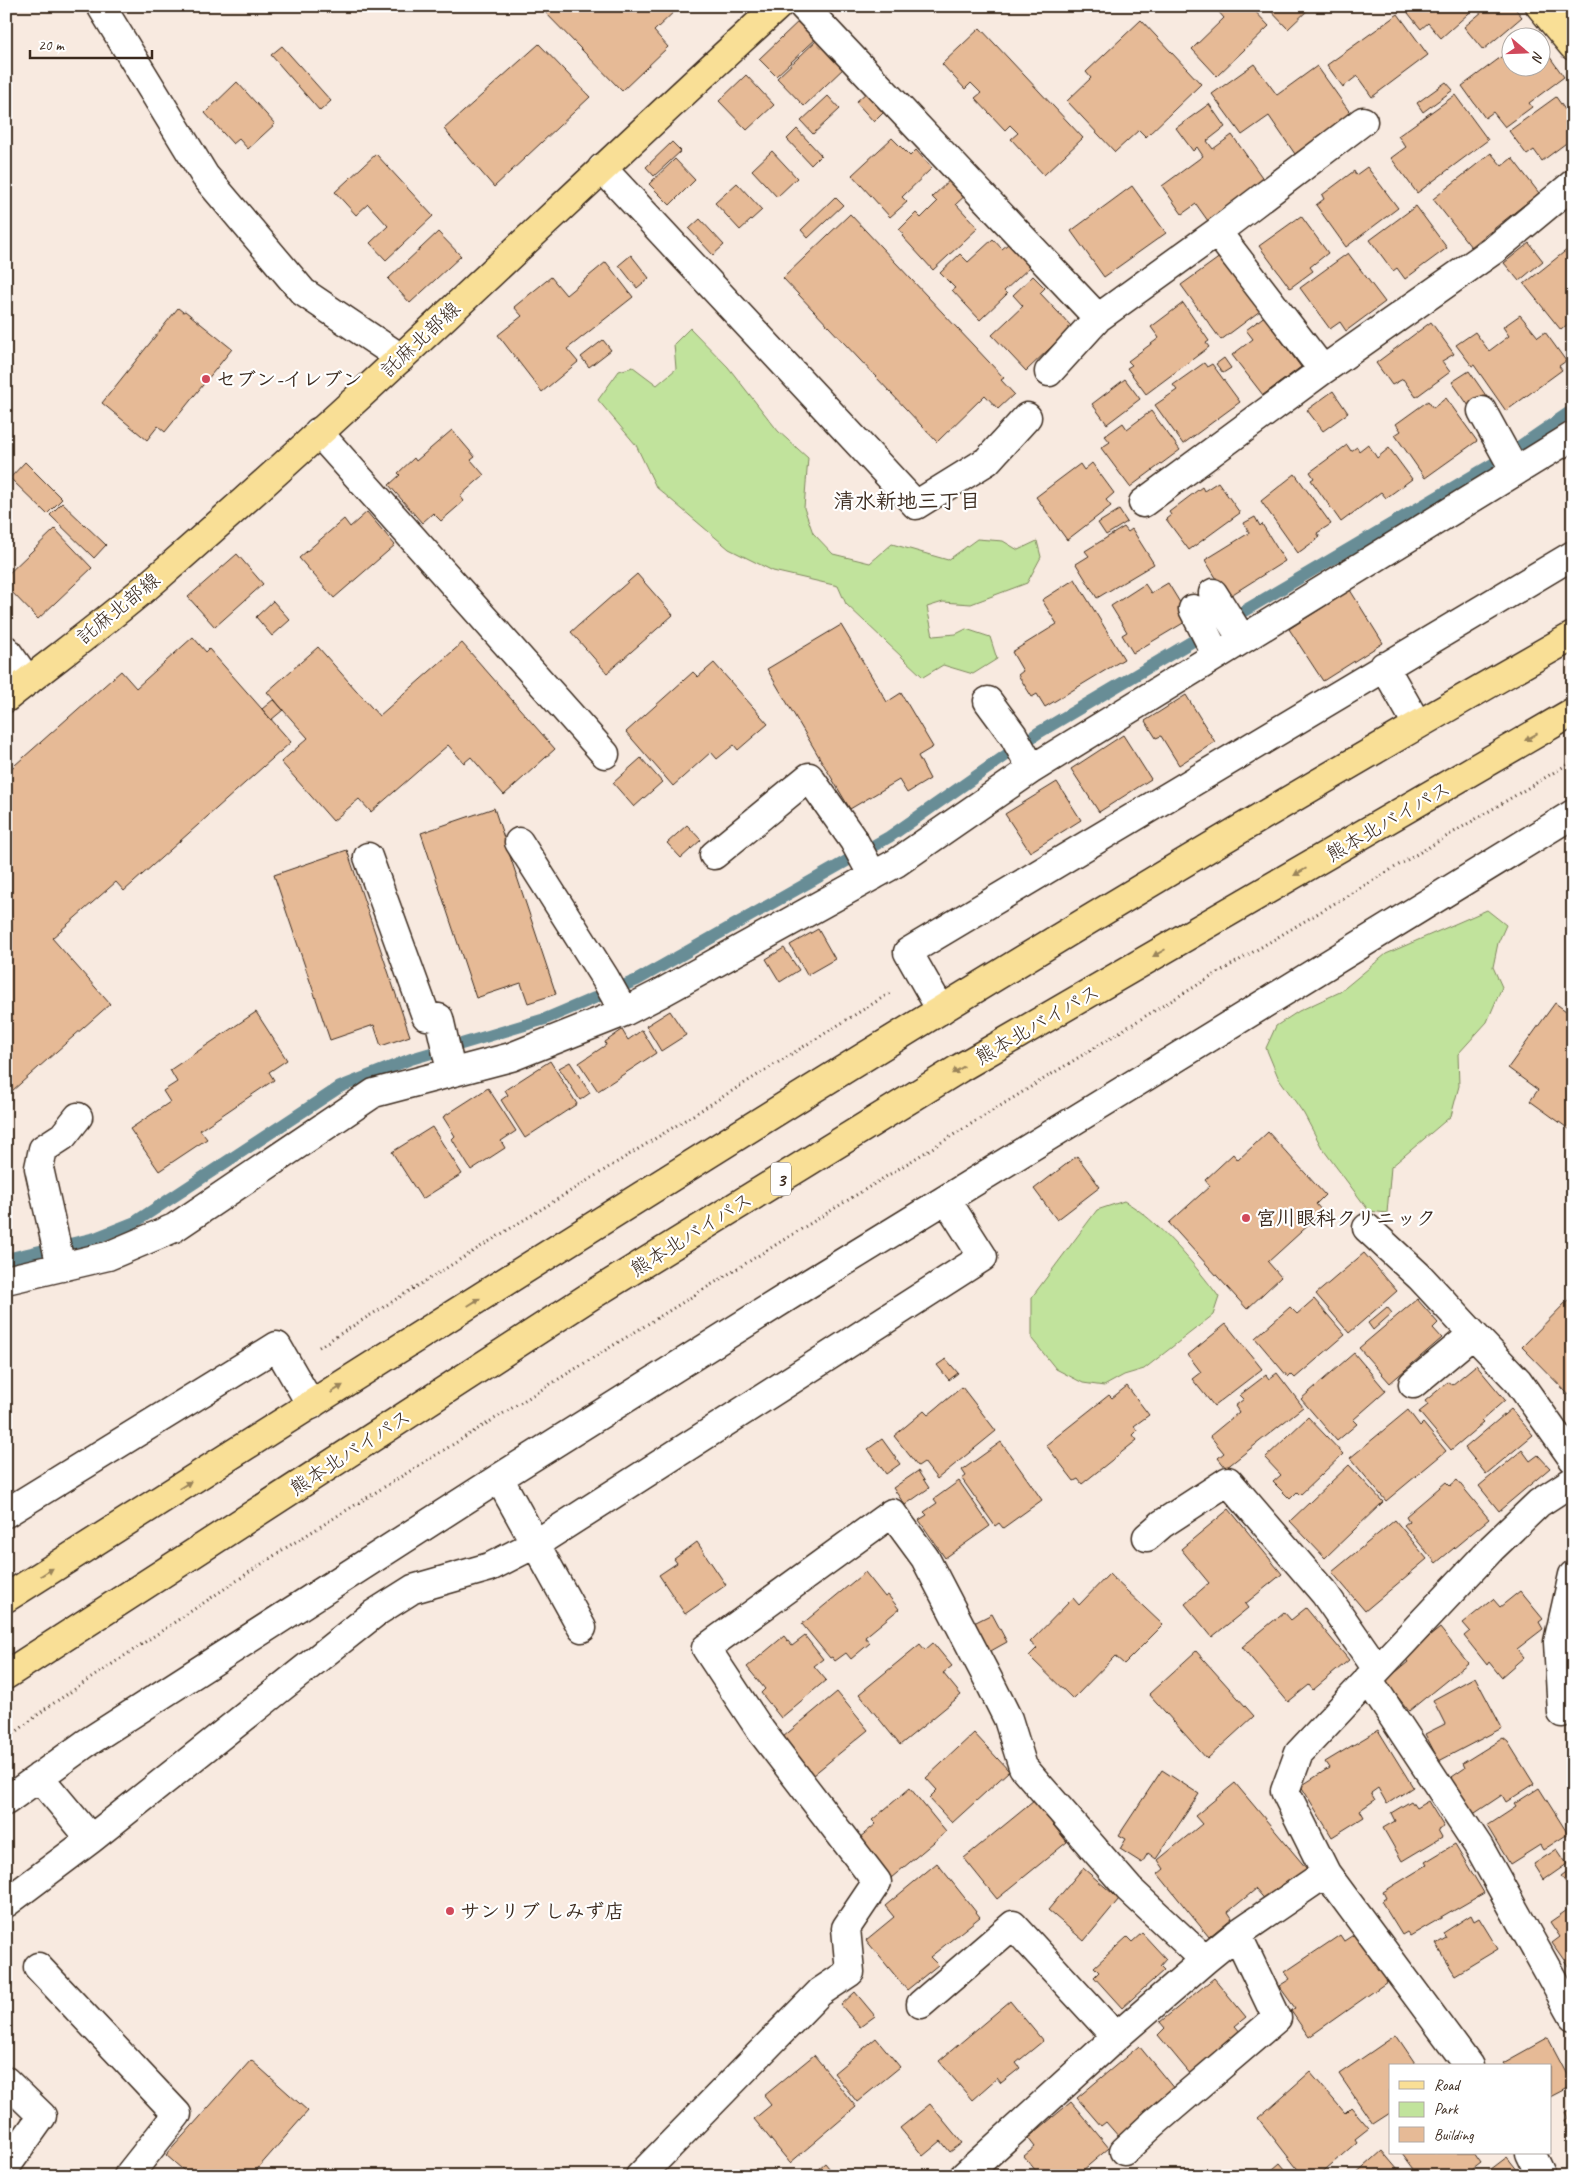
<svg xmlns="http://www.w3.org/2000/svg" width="1579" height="2182" font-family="Caveat,'Klee One',sans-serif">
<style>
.green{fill:#c1e39c;stroke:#7e865d}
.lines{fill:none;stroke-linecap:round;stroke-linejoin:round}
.stream{stroke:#688d96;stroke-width:12}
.building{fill:#e6ba96;stroke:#3b2a1e}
.minor-casing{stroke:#3b2a1e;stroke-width:31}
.major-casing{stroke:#3b2a1e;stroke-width:31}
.highway-casing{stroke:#3b2a1e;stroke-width:31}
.path{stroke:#3b2a1e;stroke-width:3;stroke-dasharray:1 4;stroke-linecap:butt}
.minor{stroke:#fff;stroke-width:28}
.major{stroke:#f9df96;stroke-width:28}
.highway{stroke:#f9df96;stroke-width:28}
.oneway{fill:#9a845a}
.poi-dot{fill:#d1495b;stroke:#fff;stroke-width:2}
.labels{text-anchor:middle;stroke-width:4.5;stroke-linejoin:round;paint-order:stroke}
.shield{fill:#fff;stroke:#766a62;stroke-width:1}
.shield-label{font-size:19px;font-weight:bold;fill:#3b2a1e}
.street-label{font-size:20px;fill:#3b2a1e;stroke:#fff}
.poi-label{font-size:20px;font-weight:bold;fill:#3b2a1e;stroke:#fff;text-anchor:start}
.neighbourhood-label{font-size:21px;font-weight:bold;fill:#3b2a1e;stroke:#fff}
</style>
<rect width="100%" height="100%" fill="#f8eae0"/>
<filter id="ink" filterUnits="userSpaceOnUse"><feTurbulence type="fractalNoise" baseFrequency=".02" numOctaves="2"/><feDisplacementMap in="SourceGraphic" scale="10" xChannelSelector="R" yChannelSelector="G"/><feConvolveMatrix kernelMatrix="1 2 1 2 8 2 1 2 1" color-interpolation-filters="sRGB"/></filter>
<g filter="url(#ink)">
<path class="green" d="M690,328L728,367L778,431L808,458L804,508L813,533L833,554L870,563L892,544L948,560L977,539L1003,541L1018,550L1037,541L1041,557L1027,583L971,604L943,602L927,607L933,636L956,634L966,629L990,637L997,659L973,674L943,665L923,677L846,604L838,586L773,571L729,549L656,487L636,445L598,400L619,371L633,367L657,385L676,369L674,344Z
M1487,910L1506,925L1498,943L1493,967L1502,987L1487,1022L1458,1054L1459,1086L1451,1116L1391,1167L1387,1213L1369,1211L1322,1148L1304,1114L1278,1077L1266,1048L1276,1026L1299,1011L1340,992L1386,954Z
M1124,1201C1157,1219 1196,1266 1219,1297L1213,1315L1144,1369L1124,1375L1104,1386L1083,1383L1056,1369L1032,1339V1297L1097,1210Z"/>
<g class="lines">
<path class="stream" d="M1227,621L1498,461L1573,410
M6,1259L95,1238L135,1222L340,1087L411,1059L545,1019L637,980L889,837L1038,733L1208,632"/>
</g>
<path class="building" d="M539,6H680L654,31L668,47L622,91Z
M1221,6H1250L1269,26L1217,76L1192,49L1224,18L1217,10Z
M1266,6H1312L1288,29Z
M1415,6H1477L1441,38L1428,23L1421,29L1408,13Z
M1489,6H1513L1522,17L1483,50L1464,27Z
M1398,14L1428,55L1372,97L1357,76L1343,87L1327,65Z
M802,18L819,36L776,76L759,59Z
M1141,20L1201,84L1146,137L1139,130L1115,152L1067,101L1091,78L1086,72Z
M980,28L1083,138L1044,175L1011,139L1018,133L1010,125L1005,130L975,98L981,93L971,83L965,89L942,64Z
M820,37L846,66L804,106L777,78Z
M539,44L590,97L494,187L444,129Z
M282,46L331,101L320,111L271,55Z
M1542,46L1564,77L1529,103L1532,107L1505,127L1493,112L1485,118L1462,86L1512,49V68H1542Z
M1254,64L1277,95L1317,66L1351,114L1295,154L1269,116L1242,135L1212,94Z
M746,75L774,105L747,130L719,101Z
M237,82L275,124L248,149L239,139L233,144L205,113Z
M1446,82L1453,90L1423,112L1417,103Z
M868,91L886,110L874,122L856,102Z
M1455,95L1488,140L1417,193L1391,158L1406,147L1398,136Z
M828,96L840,109L813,134L801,121Z
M1556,97L1573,121V138L1542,161L1534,150L1527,155L1509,131Z
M1209,104L1225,127L1207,141L1213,149L1232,135L1264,180L1208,221L1196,204L1182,214L1162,186L1203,156L1197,147L1193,151L1176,128Z
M797,129L821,155L811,165L787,139Z
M892,138L910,156L916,150L932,168L902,197L907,202L890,217L852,175Z
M672,142L681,151L654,176L646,167Z
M772,151L797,178L777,197L752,170Z
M1491,153L1502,166L1512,158L1539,193L1471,247L1433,199Z
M376,154L433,216L386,260L370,243L388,226L368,204L356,215L335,192Z
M675,159L695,180L670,205L649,184Z
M1367,167L1398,208L1346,247L1316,205L1324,199L1322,195L1354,171L1356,175Z
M953,177L968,193L956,204L978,228L933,270L902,236L904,234L899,230L916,213L921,218L937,202L932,197Z
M737,183L762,210L740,230L715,203Z
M1132,186L1166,233L1104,277L1071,231Z
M835,197L843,205L808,238L801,230Z
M1416,206L1447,248L1405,279L1397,268L1393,271L1370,240Z
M850,214L1004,378L1001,380L1014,394L998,409L985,395L937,442L783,278Z
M1301,216L1328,253L1310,267L1313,271L1290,288L1259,246Z
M700,219L724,245L713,255L689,229Z
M438,232L461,256L410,303L388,279Z
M993,239L1002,249L1008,244L1030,267L1004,291L1007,294L980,320L952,290L955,288L940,273L960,254L968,262Z
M1529,243L1543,261L1519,281L1504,263Z
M1573,245V328L1569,323L1561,330L1524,284Z
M1348,253L1385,302L1346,331L1340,322L1330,329L1300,288Z
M1224,254L1264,308L1221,340L1181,285Z
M631,255L649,278L637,288L619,265Z
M606,262L633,297L567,349L578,362L542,392L498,335L522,316L514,307L551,277L566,295Z
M1033,276L1045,288L1040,293L1072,327L1026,371L992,335L1023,306L1013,295Z
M1183,303L1209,341L1206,343L1209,347L1146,394L1127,368L1132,365L1128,361L1159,338L1151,327Z
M178,308L183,312L185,311L232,349L165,432L158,426L147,440L102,403Z
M1270,312L1287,336L1281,340L1301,367L1263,395L1232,355L1253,339L1246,330Z
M1520,315L1538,337L1545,332L1566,361L1559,366L1562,370L1506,411L1474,365L1472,366L1456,345L1475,332L1489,351L1509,336L1503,327Z
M1431,322L1454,354L1442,361L1450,372L1416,397L1403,379L1392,385L1376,363Z
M603,340L611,350L589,367L581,357Z
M1224,358L1231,368L1223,373L1216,364Z
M1204,363L1207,367L1212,364L1240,402L1183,444L1155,405L1177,390L1173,385Z
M1469,371L1487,397L1471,409L1452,382Z
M1125,379L1140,399L1107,424L1092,404Z
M1333,391L1348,413L1323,431L1307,410Z
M1446,398L1477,441L1425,478L1395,435L1401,431L1396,424L1428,401L1433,408Z
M1151,411L1180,450L1130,487L1101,448L1110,442L1105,436L1123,423L1127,429Z
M452,430L475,457L471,460L484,475L460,496L464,501L441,521L433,513L422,523L389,485L400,475L398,473L414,458L416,461Z
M1368,444L1377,458L1389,448L1412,479L1386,498L1381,492L1341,522L1311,480L1314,478L1310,472L1347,445L1351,451L1357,447L1359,451Z
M25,462L62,499L47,514L10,478Z
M1092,463L1114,493L1106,500L1111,506L1067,540L1036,497L1080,464L1084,470Z
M1295,474L1331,524L1317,533L1320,537L1298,553L1261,501Z
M1218,482L1240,513L1189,550L1166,519L1171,515L1169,512L1202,487L1204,491Z
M62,503L106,545L94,558L50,515Z
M1119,510L1127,522L1106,535L1098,523Z
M367,512L395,545L334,598L299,558L344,519L350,527Z
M1255,517L1260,526L1262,524L1285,561L1228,597L1205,560L1249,533L1244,523Z
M1124,527L1128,532L1132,529L1154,564L1097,598L1076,564L1089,556L1085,551Z
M55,529L92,568L38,619L6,586V576Z
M237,554L263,584L215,627L188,597Z
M637,574L673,615L607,673L571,632Z
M1075,579L1124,659L1045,707L1037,694L1032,697L1018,675L1023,671L1012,652L1057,624L1042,600Z
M1168,583L1190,619L1133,653L1122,635L1127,632L1111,606L1145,584L1151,593Z
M1350,590L1383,643L1323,681L1289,629Z
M273,601L290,620L272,636L256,617Z
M841,625L887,702L901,693L933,747L918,756L930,779L907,793L899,780L850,809L767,669Z
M193,637L206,652L209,649L291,742L124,891L116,882L52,938L110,1004L12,1091L6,1085V773L121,671L136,688Z
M462,643L555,749L504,795L471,757L464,763L448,745L371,812L359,799L333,821L281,762L308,738L267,692L318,647L379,716Z
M714,663L768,724L738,750L734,745L717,759L711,752L673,786L626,732L693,672L698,677Z
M1186,695L1215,742L1179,765L1161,736L1156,738L1145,721Z
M274,699L283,710L271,720L262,709Z
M1123,735L1151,779L1099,812L1071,769Z
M641,758L662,782L634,807L613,783Z
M1057,782L1081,820L1030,852L1005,814Z
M494,808L556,994L528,1003L521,983L476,998L421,833Z
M687,825L701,840L681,858L667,843Z
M347,850L410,1036L381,1046L374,1025L330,1040L274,875Z
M818,929L835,959L807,975L790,945Z
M784,948L799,970L780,982L766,959Z
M1555,1003L1573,1016V1132L1530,1101L1538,1090L1508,1068Z
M670,1011L686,1035L661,1051L646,1026Z
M256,1012L287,1060L269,1072L274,1080L200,1130L207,1139L159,1171L130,1129L170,1102L163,1091L177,1082L170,1070Z
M622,1030L628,1040L642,1030L656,1053L598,1091L579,1063L606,1045L605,1042Z
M550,1061L577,1104L525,1138L501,1100L508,1095L505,1090Z
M570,1062L590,1093L580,1100L559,1068Z
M488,1088L516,1131L501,1141L505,1148L471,1170L452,1139L455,1136L443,1117Z
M432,1127L462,1174L422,1199L392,1152Z
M1268,1132L1325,1195L1316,1204L1323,1212L1268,1262L1281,1277L1247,1309L1169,1223L1210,1186L1205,1180L1233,1154L1238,1160Z
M1077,1156L1100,1187L1057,1220L1034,1189Z
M1364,1253L1397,1291L1349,1333L1316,1294Z
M1573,1295V1399L1522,1347Z
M1314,1299L1345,1335L1295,1378L1291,1374L1288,1377L1255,1338L1290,1307L1297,1314Z
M1417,1299L1438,1323L1433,1328L1442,1338L1390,1383L1359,1348Z
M1387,1307L1392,1313L1373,1330L1368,1323Z
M1226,1324L1262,1369L1214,1406L1192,1379L1201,1372L1188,1355Z
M1354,1353L1386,1391L1353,1420L1357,1424L1337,1441L1301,1399Z
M946,1359L958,1373L949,1380L937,1365Z
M1476,1365L1505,1400L1481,1421L1483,1423L1451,1450L1419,1412L1428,1405L1425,1401L1448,1382L1452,1385Z
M1277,1373L1303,1407L1226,1468L1218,1458L1224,1453L1210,1436L1239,1412L1235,1406L1244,1399L1240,1395L1266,1375L1269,1379Z
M1127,1386L1149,1415L1134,1426L1137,1431L1133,1435L1137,1440L1082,1484L1078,1479L1074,1481L1046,1445L1109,1395L1112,1398Z
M962,1387L996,1431L937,1479L924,1462L918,1466L894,1436L924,1411L928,1415Z
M1511,1409L1533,1435L1486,1474L1465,1448Z
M1408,1410L1420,1426L1423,1423L1446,1451L1386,1501L1350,1458Z
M1308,1417L1343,1454L1300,1495L1297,1492L1290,1499L1273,1482L1281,1475L1265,1458Z
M882,1439L900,1464L886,1474L868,1449Z
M1001,1442L1042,1500L1003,1528L999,1523L995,1526L962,1479L966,1476L962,1470Z
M1522,1450L1530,1461L1538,1455L1550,1468L1499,1511L1479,1486Z
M1349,1465L1383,1502L1325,1558L1290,1521Z
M918,1471L929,1488L905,1505L893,1488Z
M1457,1480L1489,1519L1436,1563L1404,1525L1409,1521L1406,1516L1446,1482L1450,1486Z
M959,1481L990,1526L945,1558L919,1520L927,1515L924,1512L937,1503L934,1499Z
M1229,1509L1282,1574L1245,1604L1248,1608L1212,1637L1185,1604L1209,1583L1181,1549Z
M1395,1520L1427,1559L1365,1611L1332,1572Z
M697,1542L726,1585L685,1614L659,1575L677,1563L674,1559Z
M865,1572L885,1597L888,1595L899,1609L865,1637L870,1643L851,1659L846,1653L835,1661L832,1657L830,1658L802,1624Z
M1109,1574L1163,1625L1124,1664L1115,1656L1073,1699L1029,1656L1037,1648L1030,1642L1073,1598L1079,1605Z
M1520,1591L1543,1619L1539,1622L1543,1629L1517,1649L1524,1657L1501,1677L1489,1662L1487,1665L1464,1636L1470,1631L1463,1623L1493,1599L1500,1607Z
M1306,1608L1349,1660L1313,1690L1309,1685L1288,1702L1242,1647L1284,1612L1291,1620Z
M992,1614L1007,1642L989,1652L974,1623Z
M1440,1628L1468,1663L1409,1711L1385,1681L1408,1662L1404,1657Z
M784,1636L792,1646L805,1636L823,1659L814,1666L826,1680L781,1718L761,1693L765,1689L747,1667Z
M933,1643L952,1666L943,1673L961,1695L900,1745L859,1694L920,1644L925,1650Z
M1196,1651L1254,1716L1207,1759L1149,1694Z
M1475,1677L1502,1728L1439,1761L1425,1734L1445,1724L1433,1700Z
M837,1692L868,1730L813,1775L783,1737Z
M1378,1730L1413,1787L1387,1804L1378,1788L1371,1793L1375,1800L1360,1810L1364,1817L1332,1837L1301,1786L1329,1768L1325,1762Z
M974,1733L1009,1771L952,1823L929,1798L937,1790L926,1778Z
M1503,1738L1508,1742L1534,1784L1506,1802L1502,1795L1472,1815L1449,1779L1465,1768L1463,1763Z
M1162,1770L1199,1794L1156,1859L1148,1853L1142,1863L1120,1849L1126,1839L1119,1835Z
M1235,1783L1307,1869L1267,1902L1256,1889L1228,1912L1232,1918L1209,1937L1158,1874L1164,1869L1158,1860L1202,1824L1195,1816Z
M910,1788L946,1832L891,1878L859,1838L876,1824L872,1820Z
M1539,1788L1568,1834L1543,1850L1540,1845L1510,1864L1487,1826L1516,1807L1514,1804Z
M1034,1801L1067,1842L997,1899L964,1858Z
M1411,1801L1416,1808L1428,1801L1444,1827L1438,1830L1442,1837L1402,1861L1383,1828L1395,1821L1391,1813Z
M1455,1844L1484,1893L1410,1936L1407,1932L1402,1935L1381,1901L1386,1898L1383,1892L1427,1865L1425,1862Z
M1557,1849L1567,1864L1544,1880L1534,1864Z
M937,1863L980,1917L930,1957L938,1965L907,1990L866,1940L894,1917L885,1906Z
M1573,1867V1892L1561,1876Z
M1083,1868L1119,1899L1084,1941L1048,1910Z
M1573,1906V1973L1552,1943L1560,1937L1550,1922Z
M1471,1915L1474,1921L1479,1918L1498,1949L1455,1975L1436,1944L1446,1938L1443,1933Z
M1358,1932L1389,1978L1386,1980L1387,1982L1309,2037L1291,2011L1295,2008L1279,1986L1290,1979L1285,1972L1340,1935L1344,1941Z
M1142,1933L1166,1959L1160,1966L1164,1970L1122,2008L1094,1977L1099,1972L1094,1967L1127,1937L1132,1942Z
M1214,1978L1246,2017L1235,2026L1242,2034L1192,2076L1158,2035L1165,2028L1160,2022Z
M855,1992L875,2016L860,2027L841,2005Z
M1010,2001L1043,2041L1016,2063L1020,2068L1001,2083L997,2078L972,2100L939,2061Z
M1396,2035L1417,2066H1390V2113L1373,2124L1339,2074Z
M876,2038L900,2067L857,2102L834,2073Z
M1548,2038L1573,2085L1550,2097V2066H1505L1503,2063Z
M1139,2046L1175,2090L1119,2137L1106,2122L1101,2126L1077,2098Z
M814,2055L856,2107L790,2163L754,2119L771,2105L764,2096Z
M251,2060L308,2111L251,2176H190L166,2155Z
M1310,2072L1345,2113L1351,2107L1369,2128L1355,2139L1357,2142L1318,2176H1303L1258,2118Z
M1071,2102L1109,2148L1082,2171L1085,2176H1040L1024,2156L1035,2147L1028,2138Z
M930,2104L962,2143L950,2152L941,2141L923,2156L900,2128Z
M1573,2108V2143L1565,2130L1569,2128L1565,2120L1568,2118L1565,2112Z
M1382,2151L1403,2176H1354Z
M1402,2153H1474L1481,2163L1464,2176H1419Z
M1507,2157L1522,2176H1482Z
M825,2163L834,2174L832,2176H810Z
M1280,2163L1291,2176H1265Z"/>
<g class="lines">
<defs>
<path id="minor" d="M101,6L205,176L303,292L401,358
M803,6L1098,318L1049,372
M602,168L916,505L987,461L1027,417
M1217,232L1323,370
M1098,318L1217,232L1363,121
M1482,411L1515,471
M318,432L605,754
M1143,503L1323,370L1495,249L1573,184
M1213,593L1242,639
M1193,609L1216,654
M6,650L28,681
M1384,666L1417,724
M988,701L1013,735L1032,769
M519,842L605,978L624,1012
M714,855L809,777L854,841L873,876
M368,857L426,1016L439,1018L451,1071
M941,1010L908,952L1573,555
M1367,1228L1420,1277L1473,1334
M61,1267L39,1168L43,1149L63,1136L78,1117
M6,1280L108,1256L174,1228L374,1093L511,1057L624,1012L661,993L896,863L1032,769L1573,436
M1413,1384L1473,1334L1518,1381L1573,1459
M499,1478L582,1628
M6,1513L277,1346L311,1405
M1147,1537L1162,1524L1228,1481L1325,1594L1377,1669
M1368,1679L1479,1847L1573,2016
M1562,1713L1558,1642L1573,1575
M39,1777L91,1839L375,1613L413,1589L490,1567L537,1543L983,1257L946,1199
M6,1801L85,1744L499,1478L808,1284L1573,814
M1326,1873L1469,2066
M6,1903L91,1839
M38,1967L177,2114L128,2176
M921,2004L1013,1925L1116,2037
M6,2081L42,2116L8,2164L6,2163
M1124,2151L1154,2123L1277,2018L1237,1934
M1530,2153L1541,2176
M640,2176L820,1992L850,1972L846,1928L877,1882L761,1731L706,1648L892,1513L925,1558L989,1681L1008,1719L1023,1767L1129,1889L1205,1960
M964,2176L1116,2037L1205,1960L1237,1934L1326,1873L1285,1791L1299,1753L1492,1548L1539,1503L1573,1481"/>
<path id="major" d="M1540,6L1573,46
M6,698C59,656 114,616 165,571C375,388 573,193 778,6"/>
<path id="highway" d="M6,1598C523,1270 1039,938 1573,636
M6,1675L592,1295L960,1068L1573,712"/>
</defs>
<use href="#minor" class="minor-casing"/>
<use href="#major" class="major-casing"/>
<use href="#highway" class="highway-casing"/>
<path class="path" d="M319,1347L890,993
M6,1740L45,1709L284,1549L1144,1017L1573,761"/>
<use href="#minor" class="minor"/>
<use href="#major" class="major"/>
<use href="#highway" class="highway"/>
</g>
<defs><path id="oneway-solid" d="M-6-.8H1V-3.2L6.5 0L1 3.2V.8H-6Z" transform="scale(1.25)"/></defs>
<g class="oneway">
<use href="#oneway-solid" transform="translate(1531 737) rotate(150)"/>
<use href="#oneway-solid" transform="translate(1300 872) rotate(150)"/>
<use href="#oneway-solid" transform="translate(1159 953) rotate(150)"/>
<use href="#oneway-solid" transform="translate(958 1070) rotate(149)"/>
<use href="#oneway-solid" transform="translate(474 1302) rotate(-32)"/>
<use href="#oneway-solid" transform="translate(337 1389) rotate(-32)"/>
<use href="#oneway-solid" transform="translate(185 1485) rotate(-32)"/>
<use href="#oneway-solid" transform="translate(47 1572) rotate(-32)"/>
</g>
</g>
<g class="poi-dot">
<circle cx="206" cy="379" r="5"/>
<circle cx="1246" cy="1218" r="5"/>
<circle cx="450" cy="1911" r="5"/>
</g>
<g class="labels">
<rect class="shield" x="771" y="1162.5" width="20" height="33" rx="4"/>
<g class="shield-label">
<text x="781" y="1186">3</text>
</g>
<g class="street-label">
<text transform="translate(420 339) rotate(-43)" y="7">託麻北部線</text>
<text transform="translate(118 608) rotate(-39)" y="7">託麻北部線</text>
<text transform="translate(1388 821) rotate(-30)" y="7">熊本北バイパス</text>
<text transform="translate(1037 1024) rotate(-30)" y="7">熊本北バイパス</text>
<text transform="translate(691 1234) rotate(-32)" y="7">熊本北バイパス</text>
<text transform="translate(350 1452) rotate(-33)" y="7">熊本北バイパス</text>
</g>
<g class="poi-label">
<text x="216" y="386">セブン-イレブン</text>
<text x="1256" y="1225">宮川眼科クリニック</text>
<text x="460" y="1918">サンリブ しみず店</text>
</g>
<g class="neighbourhood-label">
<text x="907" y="508">清水新地三丁目</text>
</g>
</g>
<rect width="1579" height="2182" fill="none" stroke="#fff" stroke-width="25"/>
<rect x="12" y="12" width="1554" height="2157" fill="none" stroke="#3b2a1e" stroke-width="2" filter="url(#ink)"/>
<rect x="1389" y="2064" width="162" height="90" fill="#ffffff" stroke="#b1aaa5"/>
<rect x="1399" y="2081" width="25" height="8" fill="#f9df96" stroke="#b1aaa5"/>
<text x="1434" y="2090" font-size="15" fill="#3b2a1e">Road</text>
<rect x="1399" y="2102" width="25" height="15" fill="#c1e39c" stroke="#b1aaa5"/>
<text x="1434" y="2114" font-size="15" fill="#3b2a1e">Park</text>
<rect x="1399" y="2127" width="25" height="15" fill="#e6ba96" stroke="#b1aaa5"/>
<text x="1434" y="2140" font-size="15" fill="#3b2a1e">Building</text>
<g transform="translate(1526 52) rotate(109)"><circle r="24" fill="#ffffff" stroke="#b1aaa5"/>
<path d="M0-4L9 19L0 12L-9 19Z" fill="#d1495b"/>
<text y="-8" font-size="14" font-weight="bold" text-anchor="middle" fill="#3b2a1e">N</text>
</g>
<path d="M30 50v8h122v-8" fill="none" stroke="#3b2a1e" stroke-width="2.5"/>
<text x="38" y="50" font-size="15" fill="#3b2a1e" stroke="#ffffff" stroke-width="4" paint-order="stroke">20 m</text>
</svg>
